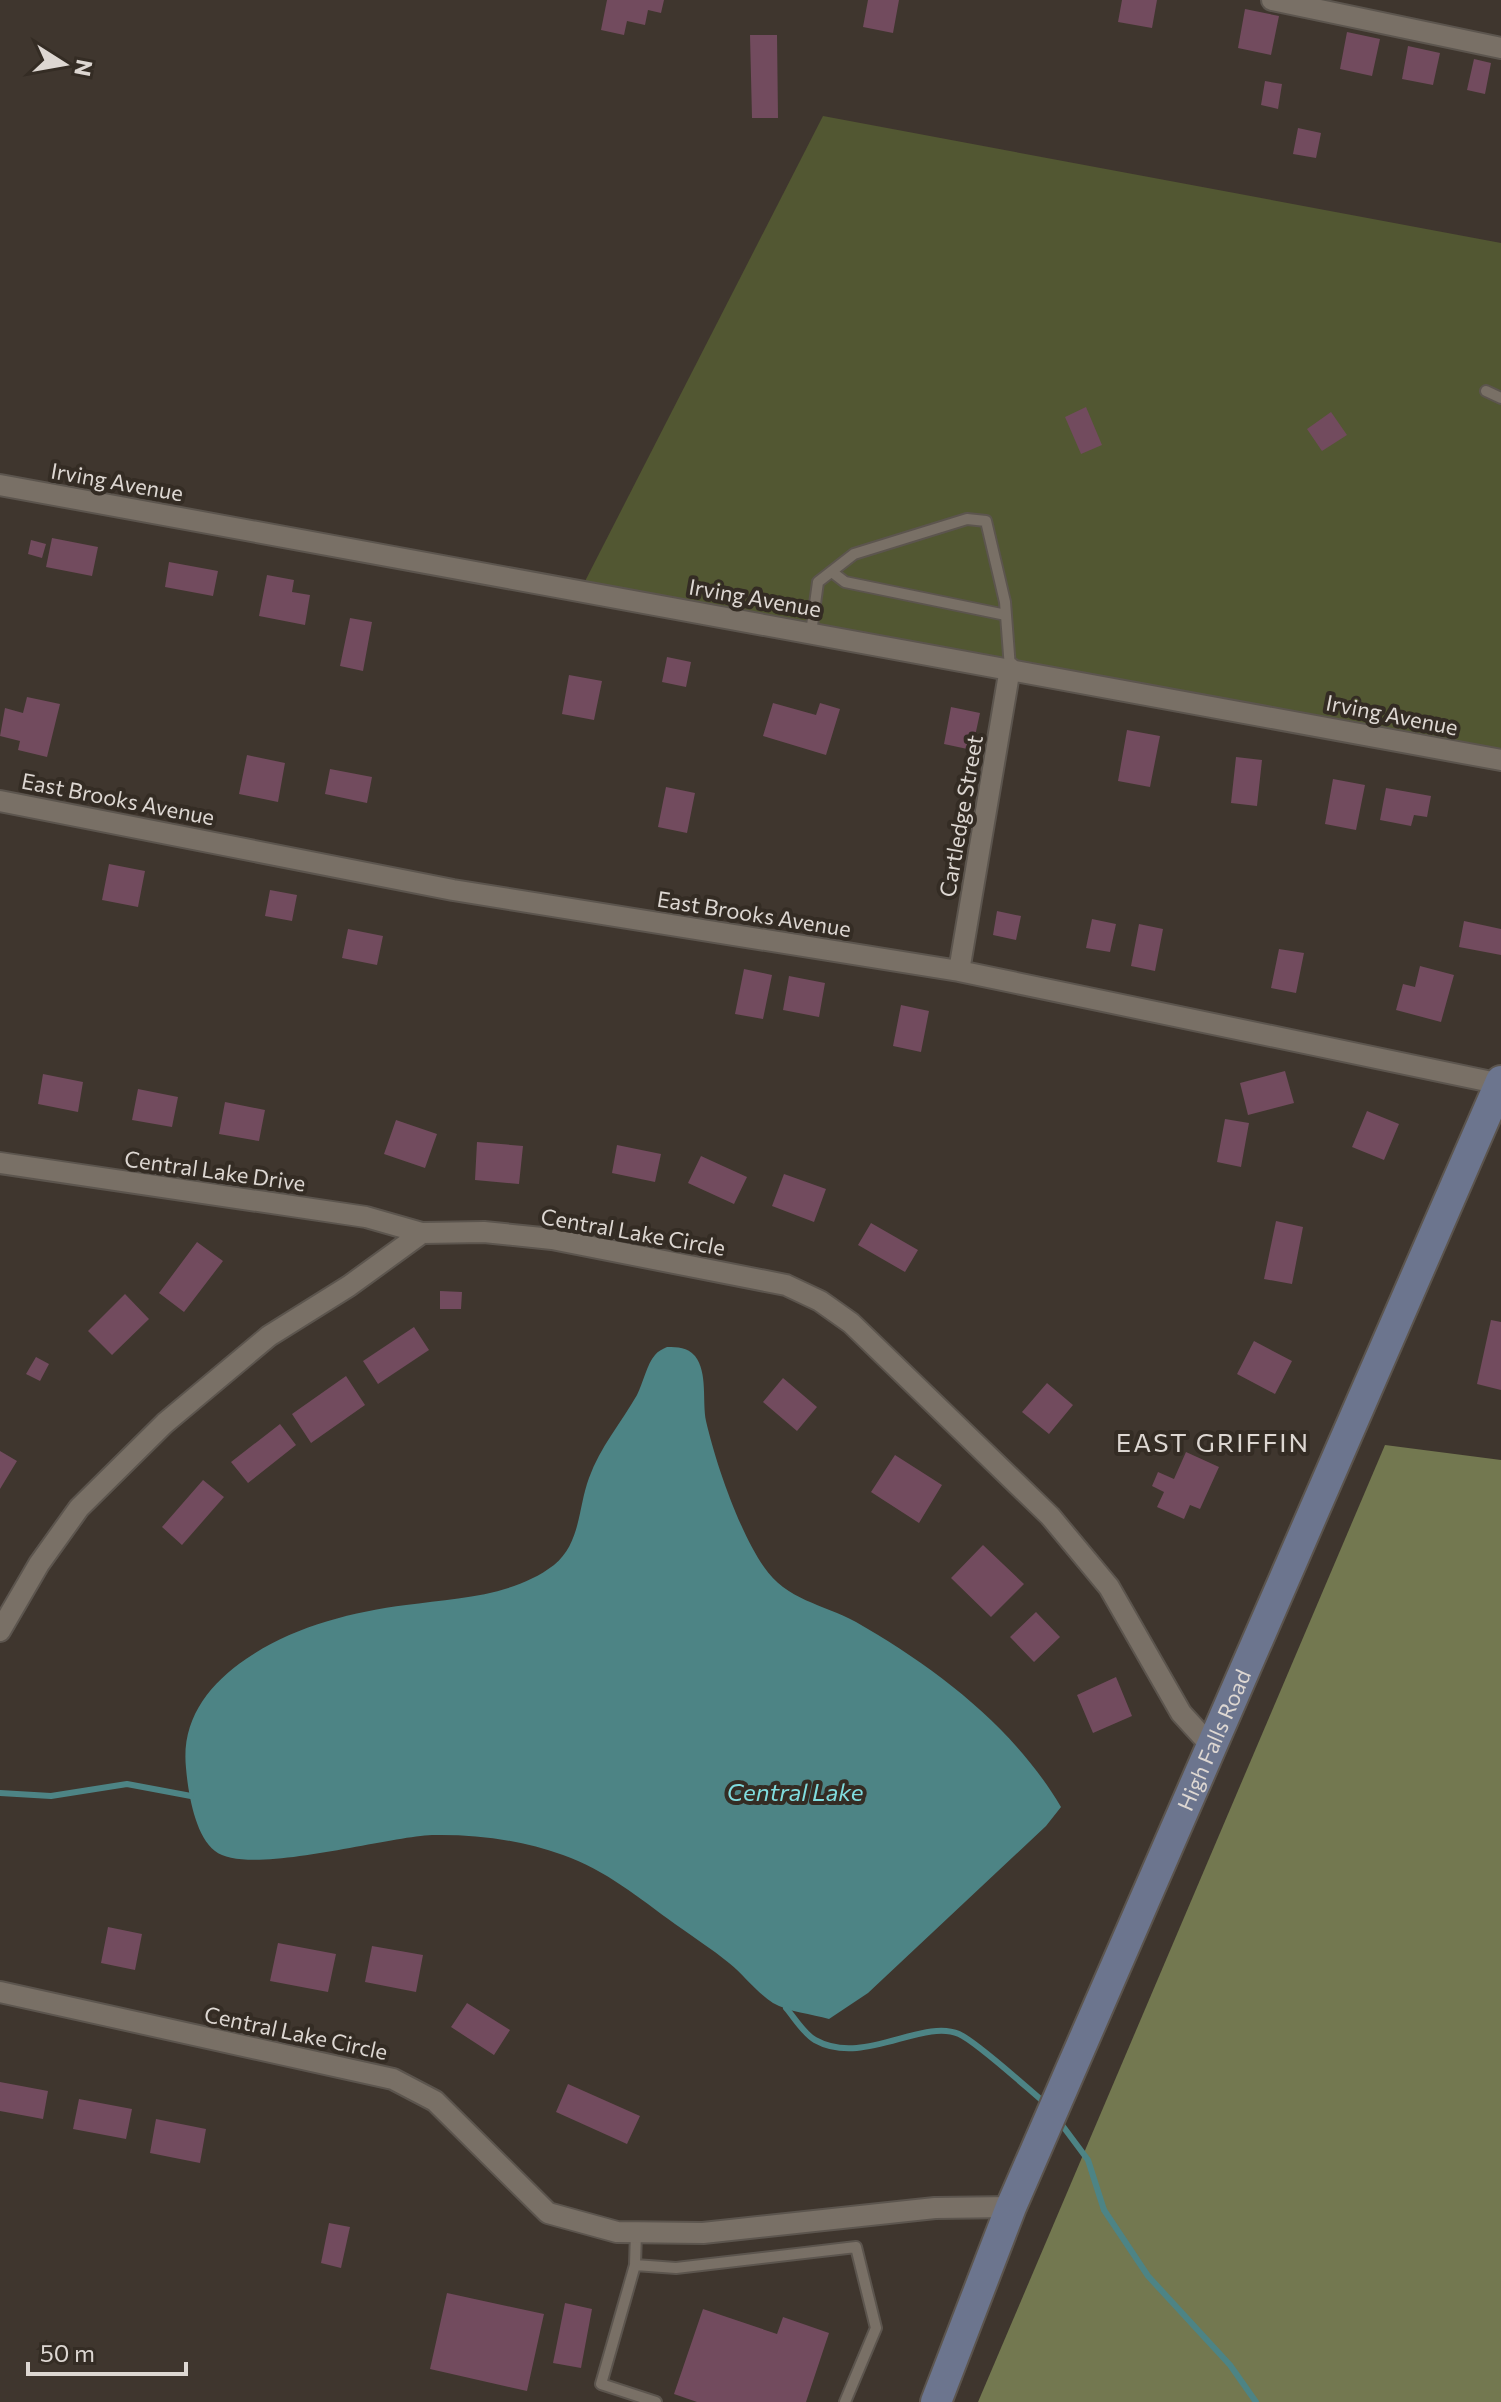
<svg xmlns="http://www.w3.org/2000/svg" width="1501" height="2402" font-family="Commissioner,sans-serif">
<style>
.green{fill:#525732}
.forest{fill:#737850}
.water{fill:#4d8485}
.lines{fill:none;stroke-linecap:round;stroke-linejoin:round}
.stream{stroke:#4d8485;stroke-width:6}
.building{fill:#724b5e}
.lane-casing{stroke:#5c554e;stroke-width:14}
.street-casing{stroke:#5c554e;stroke-width:24}
.secondary-casing{stroke:#5c554e;stroke-width:34}
.lane{stroke:#797066;stroke-width:10}
.street{stroke:#797066;stroke-width:20}
.secondary{stroke:#6c758e;stroke-width:30}
.labels{text-anchor:middle;stroke-width:8;stroke-linejoin:round;paint-order:stroke}
.street-label{font-size:22px;fill:#ddd7d2;stroke:#342c24}
.water-label{font-size:24px;font-style:italic;fill:#80dcde;stroke:#342c24}
.quarter-label{font-size:26px;letter-spacing:2px;fill:#ddd7d2;stroke:#342c24}
</style>
<rect width="100%" height="100%" fill="#3f362e"/>
<path class="green" d="M823,116L1501,243V756L580,591Z"/>
<path class="forest" d="M1385,1445L1501,1460V2402H978Z"/>
<path class="water" d="M667,1347C678,1347 687,1347 695,1356C708,1373 702,1401 706,1421C716,1464 739,1531 764,1567C786,1600 823,1604 856,1622C936,1668 1013,1726 1061,1807L1046,1826L868,1993L829,2019C812,2014 788,2012 773,2003C756,1992 744,1975 729,1963C712,1949 693,1937 675,1924C639,1898 606,1870 563,1855C521,1840 476,1834 432,1835C384,1837 247,1877 215,1851C195,1836 188,1792 186,1768C181,1720 208,1685 246,1659C292,1627 351,1612 406,1605C456,1598 512,1597 554,1565C581,1543 578,1507 589,1478C600,1447 621,1423 637,1395C643,1383 647,1364 655,1355C658,1351 663,1349 667,1347Z"/>
<g class="lines">
<path class="stream" d="M0,1793L51,1796L127,1784L191,1796
M786,2008C794,2017 804,2034 815,2040C863,2067 922,2018 959,2034C977,2042 1027,2088 1045,2103
M1059,2121L1088,2160L1104,2210L1148,2276L1230,2365L1256,2402"/>
</g>
<path class="building" d="M607,0H664L661,13L648,10L645,25L627,21L624,35L601,30Z
M868,0H899L893,33L863,27Z
M1122,0H1157L1152,28L1118,22Z
M1245,9L1279,16L1271,55L1238,48Z
M1347,32L1380,39L1372,76L1340,69Z
M750,35H777L778,118H752Z
M1408,46L1440,53L1433,85L1402,79Z
M1474,59L1491,63L1485,94L1467,90Z
M1265,81L1282,84L1278,109L1261,105Z
M1298,128L1321,133L1316,158L1293,154Z
M1086,407L1102,445L1081,454L1065,417Z
M1331,412L1347,435L1322,451L1307,429Z
M52,538L98,547L92,576L46,567Z
M31,540L46,544L42,558L28,554Z
M169,562L218,571L213,596L165,587Z
M267,575L294,580L292,592L310,595L305,625L259,616Z
M350,618L372,622L363,671L340,666Z
M667,657L691,662L686,687L662,682Z
M569,675L602,681L594,720L562,714Z
M27,697L60,704L47,757L18,750L20,741L0,736L5,708L23,713Z
M773,703L816,715L820,703L840,709L826,755L763,736Z
M951,707L980,713L972,750L944,744Z
M1127,730L1160,736L1150,787L1118,781Z
M247,755L285,763L278,802L239,794Z
M1236,757L1262,760L1257,806L1231,803Z
M330,769L372,777L367,803L325,794Z
M1333,779L1365,785L1356,830L1325,824Z
M666,787L695,793L687,833L658,827Z
M1386,788L1431,796L1427,817L1414,815L1411,826L1380,820Z
M109,864L145,871L138,907L102,900Z
M270,890L297,895L292,921L265,916Z
M997,911L1021,916L1016,940L993,935Z
M1092,919L1116,924L1110,952L1086,948Z
M1464,921L1501,929V955L1459,947Z
M1139,924L1163,929L1155,971L1131,966Z
M348,929L383,936L377,965L342,958Z
M1279,949L1304,953L1296,993L1271,988Z
M1420,966L1454,975L1441,1022L1396,1010L1403,984L1415,987Z
M744,969L772,975L763,1019L735,1014Z
M789,976L825,983L819,1017L783,1010Z
M901,1005L929,1011L921,1052L893,1046Z
M1285,1071L1294,1103L1248,1115L1240,1083Z
M43,1074L83,1082L78,1112L38,1104Z
M138,1089L178,1097L172,1127L132,1120Z
M225,1102L265,1110L259,1141L219,1134Z
M1367,1111L1399,1124L1384,1160L1352,1147Z
M1225,1119L1249,1123L1241,1167L1217,1162Z
M396,1120L437,1134L425,1168L384,1154Z
M477,1142L523,1146L519,1184L475,1180Z
M617,1145L661,1154L655,1182L612,1173Z
M701,1156L747,1177L734,1204L688,1183Z
M784,1174L826,1189L814,1222L772,1206Z
M1276,1221L1303,1227L1292,1284L1264,1279Z
M871,1223L918,1250L905,1272L858,1245Z
M197,1242L223,1261L184,1312L159,1293Z
M440,1291L462,1292L461,1309H440Z
M125,1294L149,1319L112,1355L88,1331Z
M1491,1320L1501,1322V1390L1477,1384Z
M414,1327L429,1350L378,1384L363,1361Z
M1254,1341L1292,1361L1275,1394L1237,1374Z
M36,1357L49,1364L40,1381L26,1374Z
M346,1376L365,1405L311,1443L292,1414Z
M783,1378L817,1407L797,1431L763,1402Z
M1047,1383L1073,1405L1049,1434L1022,1412Z
M280,1424L296,1445L248,1483L231,1462Z
M0,1451L17,1461L0,1489Z
M1186,1452L1219,1467L1200,1509L1190,1505L1184,1519L1157,1507L1164,1492L1152,1486L1158,1472L1174,1479Z
M895,1455L942,1485L919,1523L871,1492Z
M203,1480L224,1497L182,1545L162,1527Z
M983,1545L1024,1584L991,1617L951,1578Z
M1036,1612L1060,1637L1034,1662L1010,1637Z
M1116,1677L1132,1716L1093,1733L1077,1695Z
M108,1927L142,1934L135,1970L101,1963Z
M278,1943L336,1954L328,1992L270,1981Z
M372,1946L423,1955L416,1992L365,1982Z
M467,2003L510,2030L494,2055L451,2027Z
M0,2082L48,2091L43,2119L0,2111Z
M568,2084L640,2116L627,2144L556,2112Z
M79,2099L132,2109L126,2139L73,2129Z
M156,2119L206,2129L200,2163L150,2153Z
M329,2223L350,2227L341,2268L321,2263Z
M447,2293L544,2314L527,2391L430,2369Z
M565,2303L592,2309L581,2368L553,2363Z
M703,2309L777,2334L783,2317L829,2333L806,2402H697L674,2394Z"/>
<g class="lines">
<defs>
<path id="lane" d="M1486,391L1501,398
M832,572L845,582L1006,615
M811,633L818,582L854,554L967,519L986,521L1005,602L1010,668
M635,2265L636,2232
M656,2402L601,2384L635,2265L676,2268L856,2247L876,2328L845,2402"/>
<path id="street" d="M1272,0L1501,48
M0,485L1501,760
M0,801L453,890L959,971L1501,1084
M959,971L1010,668
M0,1163L366,1217L422,1233
M0,1631L39,1564L79,1508L165,1423L269,1336L349,1286L422,1233L484,1232L552,1239L786,1285L820,1301L851,1323L1050,1516L1109,1587L1181,1713L1212,1747
M0,1992L393,2079L435,2101L548,2213L617,2232L703,2233L935,2208L1011,2207"/>
<g id="secondary">
<path id="s1" d="M936,2402L1011,2207L1501,1081"/>
</g>
</defs>
<use href="#lane" class="lane-casing"/>
<use href="#street" class="street-casing"/>
<use href="#secondary" class="secondary-casing"/>
<use href="#lane" class="lane"/>
<use href="#street" class="street"/>
<use href="#secondary" class="secondary"/>
</g>
<g class="labels">
<g class="street-label">
<text transform="translate(117 482) rotate(10)" y="8">Irving Avenue</text>
<text transform="translate(755 598) rotate(10)" y="8">Irving Avenue</text>
<text transform="translate(1392 715) rotate(11)" y="8">Irving Avenue</text>
<text transform="translate(118 799) rotate(11)" y="8">East Brooks Avenue</text>
<text transform="translate(961 816) rotate(-80)" y="8">Cartledge Street</text>
<text transform="translate(754 914) rotate(9)" y="8">East Brooks Avenue</text>
<text transform="translate(215 1171) rotate(8)" y="8">Central Lake Drive</text>
<text transform="translate(633 1232) rotate(10)" y="8">Central Lake Circle</text>
<text dy="8" stroke="none"><textPath href="#s1" startOffset="718">High Falls Road</textPath></text>
<text transform="translate(296 2033) rotate(12)" y="8">Central Lake Circle</text>
</g>
<g class="water-label">
<text x="795" y="1801">Central Lake</text>
</g>
<g class="quarter-label">
<text x="1213" y="1452">EAST GRIFFIN</text>
</g>
</g>
<g transform="translate(64 64) rotate(101)" stroke="#342c24" stroke-width="6" paint-order="stroke">
<path d="M0-6L14 30L0 20L-14 30Z" fill="#ddd7d2"/>
<text y="-12" font-size="22" font-weight="bold" text-anchor="middle" fill="#ddd7d2">N</text>
</g>
<path d="M28 2362v12h158v-12" fill="none" stroke="#ddd7d2" stroke-width="4"/>
<text x="40" y="2362" font-size="24" fill="#ddd7d2" stroke="#342c24" stroke-width="6" paint-order="stroke">50 m</text>
</svg>
